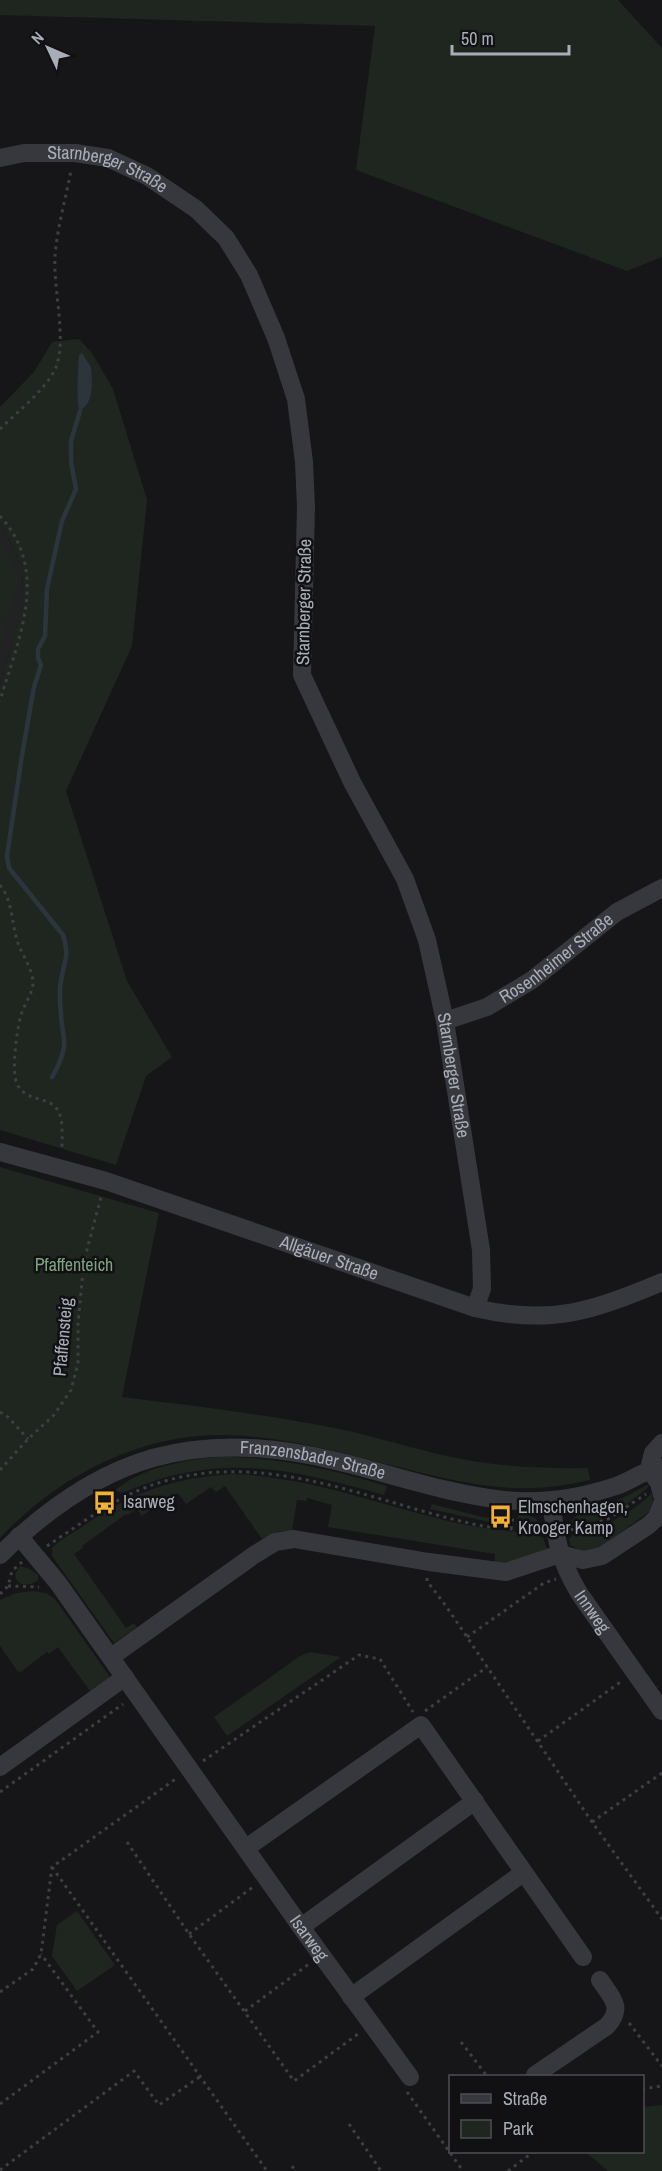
<svg xmlns="http://www.w3.org/2000/svg" width="662" height="2171" font-family="'Archivo Narrow',sans-serif">
<style>
.built{fill:#222225}
.green{fill:#1e261f}
.water{fill:#2c353c}
.lines{fill:none;stroke-linecap:round;stroke-linejoin:round}
.stream{stroke:#2c353c;stroke-width:4.5}
.path{stroke:#3d3f44;stroke-width:3;stroke-dasharray:3 4.5;stroke-linecap:butt}
.minor{stroke:#37383d;stroke-width:18}
.labels{text-anchor:middle;stroke-width:5;stroke-linejoin:round;paint-order:stroke}
.street-label{font-size:18px;fill:#a8adb8;stroke:#111113}
.park-label{font-size:18px;fill:#7fa381;stroke:#111113}
.poi-label{font-size:18px;fill:#a8adb8;stroke:#111113;text-anchor:start}
</style>
<rect width="100%" height="100%" fill="#161618"/>
<path class="built" d="M0,522L23,567L22,608L0,685Z"/>
<path class="green" d="M0,0H618L662,48V257L627,271L356,170L375,26L0,15Z
M79,339L92,353L113,389L147,500L132,646L66,791L127,981L172,1057L146,1076L116,1165L0,1130V685L22,608L23,567L0,522V407L34,372L52,342Z
M0,542L19,574L0,647Z
M0,1167L159,1213L122,1397C194,1406 265,1414 335,1428C370,1435 403,1446 438,1454C487,1466 537,1469 588,1468L590,1480C515,1498 463,1483 390,1465C334,1451 277,1435 220,1435C136,1435 56,1478 0,1538Z
M216,1457C277,1456 329,1469 387,1486L384,1495C315,1476 252,1458 179,1474C159,1478 141,1486 122,1493L115,1490C144,1467 180,1461 216,1457Z
M232,1474C318,1477 390,1510 472,1526C485,1529 537,1533 543,1538L548,1551L511,1564L495,1565V1554L328,1527L332,1505L307,1498L306,1501L297,1500L292,1531L276,1532L262,1539L225,1486L216,1492L211,1487L186,1504L178,1493L169,1499L167,1498L142,1516L137,1509L128,1515L126,1514L82,1546L83,1548L74,1554L126,1628L134,1623L137,1627L114,1643L52,1556V1548C62,1538 75,1532 86,1524C135,1491 173,1478 232,1474Z
M647,1485L649,1486C634,1501 590,1531 569,1526C574,1509 603,1508 617,1500C628,1496 637,1490 647,1485Z
M652,1493L653,1502L649,1512L598,1549L581,1551L570,1545L569,1539C577,1528 596,1528 608,1523C624,1516 640,1505 652,1493Z
M432,1504L482,1517L504,1519V1517H509L507,1523L503,1525L430,1509Z
M524,1514L535,1518L545,1528L516,1526L518,1515Z
M20,1566L30,1569L38,1575V1580C29,1588 16,1586 15,1574Z
M33,1591L46,1593L55,1599L110,1677L90,1691L58,1647L49,1654L47,1652L19,1673L0,1646V1600L16,1593Z
M310,1652L341,1657L227,1736L214,1717L300,1656Z
M77,1911L115,1965L77,1991L52,1956L57,1925Z
M662,2105V2171H608L588,2154L587,2152H642L643,2107Z"/>
<path class="water" d="M82,353L91,367C92,382 95,401 80,411C76,404 78,366 79,355Z"/>
<g class="lines">
<path class="stream" d="M52,1077C58,1067 62,1058 64,1047C65,1035 61,1025 61,1014C60,1004 59,991 61,981C64,960 70,958 63,935L9,868L7,856L22,755L34,687L41,665L38,658V649L45,636L47,589L62,521L76,489L71,462V441L80,411"/>
<path class="path" d="M0,429C17,412 47,389 56,367C67,338 53,289 55,256C57,228 66,198 71,170
M0,516C51,572 18,639 0,701
M0,885C14,903 11,926 19,946C24,957 34,973 33,985C31,996 24,1005 21,1015C17,1029 11,1071 17,1084C29,1108 61,1089 62,1128C62,1136 63,1144 61,1151
M0,1412L8,1417L28,1439
M0,1470L28,1439L54,1415L71,1390L78,1363V1324L84,1261L101,1197
M511,1529L513,1516
M571,1530L608,1519L646,1494
M47,1546C76,1527 105,1505 137,1491C251,1442 361,1499 473,1524C495,1529 518,1529 541,1531
M427,1578V1581L446,1606L592,1822L662,1919
M8,1586L39,1587
M0,1594L8,1586L12,1571L22,1562
M467,1637L544,1583L556,1579
M425,1711L487,1667
M538,1741L622,1681
M203,1761L359,1655L380,1659L413,1712
M0,1792L123,1704
M592,1822L662,1773
M127,1842L189,1934L294,2081L358,2034
M52,1867L267,2171
M189,1934L253,1887
M0,1992L33,1969L41,1954L52,1867L177,1778
M245,2011L309,1964
M629,2023L662,2066
M461,2042L487,2076
M642,2089L662,2086
M407,2092L463,2171
M0,2104L98,2032L41,1954
M349,2124L381,2171
M292,2166L295,2171
M0,2170L134,2071L159,2105L201,2076
M508,2171L533,2152"/>
<g class="minor">
<path id="s1" d="M0,158L24,153H75L108,158L147,176L196,209L226,238L249,275L276,338L296,399L304,462L306,507L302,675L352,782L405,879L427,940L445,1021L481,1250L482,1289L475,1308"/>
<path id="s2" d="M445,1021L487,1007L532,980L617,912L662,888"/>
<path id="s3" d="M0,1152L106,1181L475,1308C552,1326 592,1311 662,1282"/>
<path d="M649,1469L653,1453L662,1443"/>
<path d="M649,1469L659,1483L662,1495"/>
<path id="s4" d="M551,1501C556,1540 559,1559 579,1593L662,1711"/>
<path id="s5" d="M19,1536L58,1583L301,1927L410,2077"/>
<path id="s6" d="M0,1555C101,1455 197,1427 336,1461C392,1474 447,1494 504,1500C542,1504 580,1498 616,1486C633,1480 643,1470 662,1468"/>
<path d="M111,1657L254,1555L275,1542L294,1539L429,1562L506,1572L560,1554L583,1560L602,1556L649,1525L657,1517L662,1504"/>
<path d="M0,1767L125,1677"/>
<path d="M246,1848L421,1725L583,1957"/>
<path d="M301,1927L475,1801"/>
<path d="M351,1997L523,1873"/>
<path d="M535,2075L607,2026C624,2007 612,1998 600,1980"/>
</g>
</g>
<defs>
<symbol id="bus-bare" viewBox="-9 -9 18 18"><path d="M-5-6H5V4H4V6H2V4H-2V6H-4V4H-5ZM-3.5-4V0h7V-4ZM-3.5 1.2v1.5H-2V1.2ZM2 1.2v1.5H3.5V1.2Z" fill="#f2b134" stroke="#111113" stroke-width="2.5" paint-order="stroke"/></symbol>
</defs>
<g fill-rule="evenodd">
<use href="#bus-bare" x="88" y="1486" width="33" height="33"/>
<use href="#bus-bare" x="484" y="1500" width="33" height="33"/>
</g>
<g class="labels">
<g class="street-label">
<text dy="6" stroke="none"><textPath href="#s1" startOffset="111">Starnberger Straße</textPath></text>
<text transform="translate(304 602) rotate(-89)" y="6">Starnberger Straße</text>
<text dy="6" stroke="none"><textPath href="#s2" startOffset="129">Rosenheimer Straße</textPath></text>
<text dy="6" stroke="none"><textPath href="#s1" startOffset="1137">Starnberger Straße</textPath></text>
<text dy="6" stroke="none"><textPath href="#s3" startOffset="346">Allgäuer Straße</textPath></text>
<text transform="translate(63 1337) rotate(-85)" y="6">Pfaffensteig</text>
<text dy="6" stroke="none"><textPath href="#s6" startOffset="345">Franzensbader Straße</textPath></text>
<text dy="6" stroke="none"><textPath href="#s4" startOffset="120">Innweg</textPath></text>
<text dy="6" stroke="none"><textPath href="#s5" startOffset="496">Isarweg</textPath></text>
</g>
<g class="park-label">
<text x="74" y="1271">Pfaffenteich</text>
</g>
<g class="poi-label">
<text x="123" y="1508">Isarweg</text>
<text x="518" y="1513">Elmschenhagen,<tspan x="518" dy="21">Krooger Kamp</tspan></text>
</g>
</g>
<rect x="449" y="2075" width="195" height="78" fill="#111113" stroke="#4d4f55" stroke-width="1.5"/>
<rect x="461" y="2094" width="30" height="9" fill="#37383d" stroke="#4d4f55" stroke-width="1.5"/>
<text x="503" y="2105" font-size="18" fill="#a8adb8">Straße</text>
<rect x="461" y="2120" width="30" height="18" fill="#1e261f" stroke="#4d4f55" stroke-width="1.5"/>
<text x="503" y="2135" font-size="18" fill="#a8adb8">Park</text>
<g transform="translate(48 48) rotate(314)" stroke="#111113" stroke-width="4.5" paint-order="stroke">
<path d="M0-4.5L10 22L0 15L-10 22Z" fill="#a8adb8"/>
<text y="-9" font-size="16" font-weight="bold" text-anchor="middle" fill="#a8adb8">N</text>
</g>
<path d="M452 45v9h117v-9" fill="none" stroke="#a8adb8" stroke-width="3"/>
<text x="461" y="45" font-size="18" fill="#a8adb8" stroke="#111113" stroke-width="4.5" paint-order="stroke">50 m</text>
</svg>
